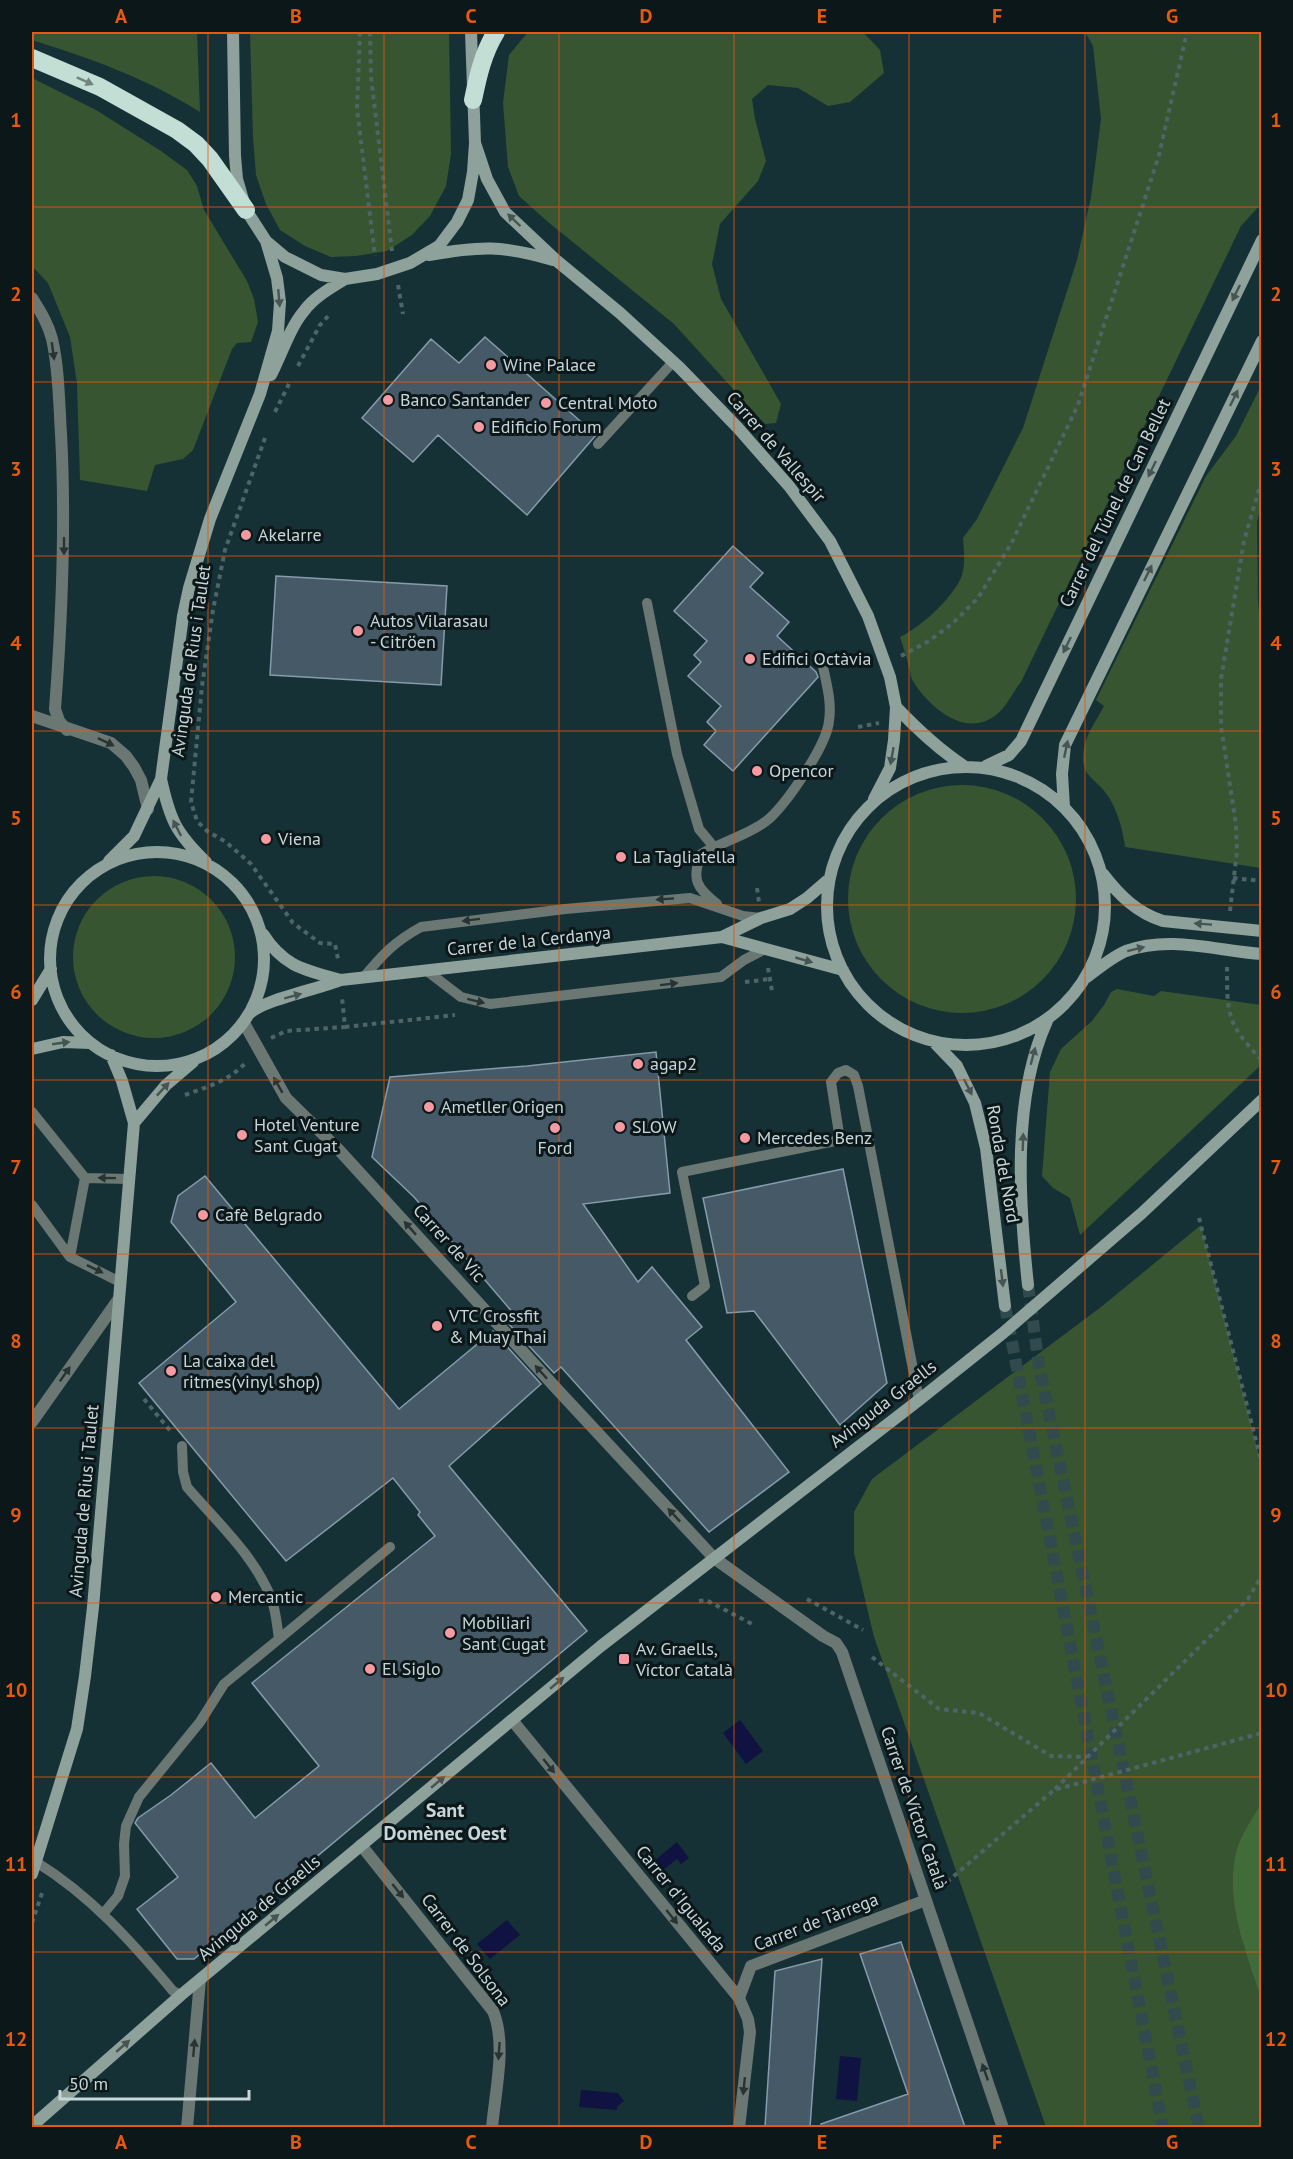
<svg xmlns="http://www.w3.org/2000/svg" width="1293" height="2159" font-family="'PT Sans',sans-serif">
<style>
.green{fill:#375531}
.forest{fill:#426b3a}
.water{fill:#101242}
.building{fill:#465967;stroke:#869bab;stroke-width:1.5}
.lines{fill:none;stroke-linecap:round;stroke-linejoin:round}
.secondary-tunnel{stroke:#314a4d;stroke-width:12;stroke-dasharray:12 6;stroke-linecap:butt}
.path{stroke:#4e6568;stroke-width:4;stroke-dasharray:4.5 4.5;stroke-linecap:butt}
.lane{stroke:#6b7773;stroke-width:10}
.street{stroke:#6b7773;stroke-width:12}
.secondary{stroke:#8ea19a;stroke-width:12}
.highway{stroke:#c2ded5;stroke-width:18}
.oneway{fill:#708480}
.oneway2{fill:#465553}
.oneway3{fill:#283434}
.grid{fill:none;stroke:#e8590c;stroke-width:1.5;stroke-opacity:0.55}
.poi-dot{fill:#f49aa0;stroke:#0c1719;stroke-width:2}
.labels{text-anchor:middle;stroke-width:6;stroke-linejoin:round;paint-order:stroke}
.poi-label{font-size:18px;fill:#c7d6d8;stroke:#0c1719;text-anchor:start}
.street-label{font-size:18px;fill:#c7d6d8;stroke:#0c1719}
.neighbourhood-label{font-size:20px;font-weight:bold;fill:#c7d6d8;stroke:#0c1719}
.neatline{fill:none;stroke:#e8590c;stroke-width:2}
.grid-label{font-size:20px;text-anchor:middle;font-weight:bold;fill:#e8590c}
</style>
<rect width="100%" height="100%" fill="#163135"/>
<path class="green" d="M32,32H197L200,112C148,79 90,58 32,40Z
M250,32H449L451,154L446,186L430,216L412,235L387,251L356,256L331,257L305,246L280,230L266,204L256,175L253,138Z
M528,32H863L880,50L884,73L850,102L828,106L798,88L768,85L752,99L755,119L766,161L758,181L720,224L712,264L721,299L781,404L776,423L765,424L674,324L548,222L519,196L508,167L503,103L509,55Z
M1085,32H1261V204L1241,226L1021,682C1013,692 1006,708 996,715C965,739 929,707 913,681C910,677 911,672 909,668C907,657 903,647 900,637C921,627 949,601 960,580C966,568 964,551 963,538L977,519L1023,428L1077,260L1091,197L1101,119L1093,46Z
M32,78L96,110L161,151L187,170L197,186L204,210L247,281L254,299L258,322L251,342L237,343L232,349L193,450L183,459L155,465L147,491L80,480L77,383L70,337L48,283L32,266Z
M1259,390H1262V502L1257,522L1258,602L1262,639L1261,868L1125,847C1123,831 1118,813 1110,799C1096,776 1077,778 1085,744C1088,731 1098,718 1104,706L1096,700L1206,476L1236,436Z
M848 899a114 114 0 1 1 228 0a114 114 0 1 1-228 0Z
M73 957a81 81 0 1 1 162 0a81 81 0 1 1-162 0Z
M1117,989L1154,996L1161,991L1261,1005V1065L1080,1235L1070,1198L1053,1188L1042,1176L1050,1072L1061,1049L1092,1021L1104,1005L1111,992Z
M1201,1225L1261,1464V1803L1237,1851L1235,1864L1243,1944L1261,1998V2127H1046L874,1637L854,1553V1512L872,1479L1101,1307Z"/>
<path class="forest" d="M1261,1803V1998C1246,1953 1225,1901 1236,1853C1240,1835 1253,1819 1261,1803Z"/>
<path class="water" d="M740,1720L763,1751L746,1764L723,1733Z
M677,1842L689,1858L681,1864L677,1859L662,1871L654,1861Z
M507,1920L520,1935L490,1959L477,1944Z
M840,2056L861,2058L857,2101L836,2099Z
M581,2090L618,2093L624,2101L617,2107V2110L579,2107Z"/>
<path class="building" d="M485,337L596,435L527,515L438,435L413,462L362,418L431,339L459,363Z
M733,546L763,573L750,587L789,622L777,636L816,672L818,677L733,771L704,745L716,731L707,722L721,706L688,676L701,662L694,655L707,641L674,611Z
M276,576L447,586L441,685L270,675Z
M656,1052L670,1193L583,1204L638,1282L652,1267L702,1327L686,1340L789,1472L709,1532L561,1367L554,1373L506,1321L514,1314L414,1197L372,1157L390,1077L527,1066Z
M843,1169L887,1383L840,1425L754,1311L727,1313L703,1198Z
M205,1176L399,1409L493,1331L541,1384L449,1466L587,1631L194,1959H177L137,1909L178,1877L135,1823L138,1818L171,1795L211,1763L255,1818L319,1766L252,1683L435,1536L418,1515L420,1512L393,1478L286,1561L139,1383L236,1302L171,1222L178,1196Z
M901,1942L965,2127H822L821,2124L908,2094L860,1954Z
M822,1959L810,2127H765L775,1971Z"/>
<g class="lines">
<path class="secondary-tunnel" d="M1028,1285L1039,1366L1199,2128
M1005,1306L1163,2128"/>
<path class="path" d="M360,32L357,109L375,256
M370,32L371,77L392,251
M398,285L403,314
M298,366L320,325L330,314
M275,412L289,384
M265,438L225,550L213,610L202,686L191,802L197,821L207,831L226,842L251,864L293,923L320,943L335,944L338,959
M901,656L929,641L953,623L978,598L1011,544L1078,405L1159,155L1187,32
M858,727L879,723
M1233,878L1262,881
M757,888L759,902
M1230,911L1237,851L1236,825L1221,726V679L1244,541L1262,479
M1227,967C1227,1014 1227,1025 1262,1060
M768,968L772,991
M745,982L770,979
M345,1027L455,1015
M271,1038L286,1031L345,1027L342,997
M185,1095C207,1087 231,1080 246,1062
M1199,1218L1262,1464
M144,1399L172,1433
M807,1599L863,1630
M699,1601L706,1600L754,1625
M872,1657L939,1709L979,1713L1051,1756L1087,1757
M1055,1789L1248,1599L1262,1575
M940,1888L1054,1790L1262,1733
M32,1923L43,1890"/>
<path class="lane" d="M598,444L673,362
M647,603L677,754L699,829L714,847
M717,904C697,888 691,880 701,854C722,842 753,833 770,818C788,801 827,745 829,721C832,701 826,682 822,662
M427,971L461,997L490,1004L721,977L744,960L765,949
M363,978C383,954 394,942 421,927L565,909L690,898L743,916L761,918
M32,1112L85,1178L70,1257
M85,1178L128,1179
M32,1205L70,1257L120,1282
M692,1296L705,1286L682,1172L840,1140L831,1082L838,1073L846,1070L854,1075L858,1086L919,1400
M182,1446L183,1472L187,1487C216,1521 254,1555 271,1598C276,1610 277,1626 279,1639L390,1547
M36,1862C90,1895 132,1942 173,1991L181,1995
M103,1914L118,1896L125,1876L124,1844L126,1826L139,1797L200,1722L224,1684L279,1639"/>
<path class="street" d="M32,298C40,311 48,323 52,339C59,369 59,403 61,434C66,526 62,617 55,709L59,721L67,730
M32,716L111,743L126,756L134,767L141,780L148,809
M244,1023L286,1098L339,1150L555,1387L714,1558L823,1636L836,1643L842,1652L1003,2128
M32,1422L118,1300
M512,1720L739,1998L748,2019L750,2032L739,2128
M361,1845L493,2011C507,2044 495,2092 492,2128
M739,1998L751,1966L926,1900
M187,2128L200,1980"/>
<path class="secondary" d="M233,32L235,156L237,179L246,210L266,241L285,257L321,275L345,279L377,274L410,263L439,246L457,222L468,200L473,172L475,143L471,32
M475,143L487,179L505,212L557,261L620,313L680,368L738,428L789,486L830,541L868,616L890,677L896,707L894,740L890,768L874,799
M429,255C480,246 502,245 553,260
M271,375C282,354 289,329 304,311C314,297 331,288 345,279
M896,707C917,729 938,749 964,766
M986,766L1009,755L1021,741L1262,240
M827 906a139 139 0 1 1 278 0a139 139 0 1 1-278 0Z
M161,779C170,820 176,833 206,862
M1064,807L1062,774L1065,745L1262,341
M50 959a107 107 0 1 1 214 0a107 107 0 1 1-214 0Z
M109,861L134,836L161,779L183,616L189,588L210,519L260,394L278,331L280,302L277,278L266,241
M1103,874C1119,895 1137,913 1163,921L1262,931
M263,934C284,967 305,970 341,980
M722,937L843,970
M1087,977C1099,968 1112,957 1126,951C1170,935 1217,951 1262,954
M32,1000L51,969
M248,1015C261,1000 319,989 341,980L722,937L761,918L790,909L807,898L829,879
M933,1041L957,1066L975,1103L986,1148L1005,1306
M32,1049L63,1042L90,1043
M134,1123L166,1085L193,1062
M1028,1285C1019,1201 1012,1098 1047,1021
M32,1874L77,1729L85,1676L93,1607L134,1123L122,1081L111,1055
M32,2126L181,1995L601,1646L919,1400L1003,1333L1142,1213L1262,1100"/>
<path class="highway" d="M32,58L100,87L177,130L196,144L210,159L246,210
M473,100C478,76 483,53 496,32"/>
</g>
<defs><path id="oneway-solid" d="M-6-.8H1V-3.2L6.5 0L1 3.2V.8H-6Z" transform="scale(1.5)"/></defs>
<use class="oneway" href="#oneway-solid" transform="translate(85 81) rotate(24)"/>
<g class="oneway2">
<use href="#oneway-solid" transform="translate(514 220) rotate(-136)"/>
<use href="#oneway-solid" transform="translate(1236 293) rotate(116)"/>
<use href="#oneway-solid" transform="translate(279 298) rotate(85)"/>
<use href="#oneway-solid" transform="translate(1234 398) rotate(-64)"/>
<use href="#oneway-solid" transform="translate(1152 469) rotate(116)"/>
<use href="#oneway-solid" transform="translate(1148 573) rotate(-64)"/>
<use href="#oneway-solid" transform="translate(1067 645) rotate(116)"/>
<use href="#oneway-solid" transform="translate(1066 749) rotate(-78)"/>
<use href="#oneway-solid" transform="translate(892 756) rotate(100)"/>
<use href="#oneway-solid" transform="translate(177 828) rotate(-117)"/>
<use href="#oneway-solid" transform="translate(1203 924) rotate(-176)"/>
<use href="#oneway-solid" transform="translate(1136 949) rotate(-14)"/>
<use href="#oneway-solid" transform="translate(804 960) rotate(16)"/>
<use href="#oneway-solid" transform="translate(293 996) rotate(-15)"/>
<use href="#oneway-solid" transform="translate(61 1043) rotate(-8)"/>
<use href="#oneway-solid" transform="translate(1033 1056) rotate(-75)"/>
<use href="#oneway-solid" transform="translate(968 1087) rotate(63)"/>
<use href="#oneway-solid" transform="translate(163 1089) rotate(-47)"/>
<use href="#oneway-solid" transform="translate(1023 1142) rotate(-88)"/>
<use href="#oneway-solid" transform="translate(1002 1278) rotate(83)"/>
<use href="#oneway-solid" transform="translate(557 1683) rotate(-40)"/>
<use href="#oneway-solid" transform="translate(438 1782) rotate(-40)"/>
<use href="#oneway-solid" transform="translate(272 1920) rotate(-40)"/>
<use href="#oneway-solid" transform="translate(123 2046) rotate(-41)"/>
</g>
<g class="oneway3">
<use href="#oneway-solid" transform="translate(53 351) rotate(82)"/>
<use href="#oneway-solid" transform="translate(64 546) rotate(90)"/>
<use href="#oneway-solid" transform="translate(106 742) rotate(26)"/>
<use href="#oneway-solid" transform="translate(665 899) rotate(176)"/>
<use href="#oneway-solid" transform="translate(471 920) rotate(173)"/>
<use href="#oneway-solid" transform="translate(669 984) rotate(-7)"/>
<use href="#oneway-solid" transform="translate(476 1001) rotate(14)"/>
<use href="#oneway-solid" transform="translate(278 1085) rotate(-120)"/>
<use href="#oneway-solid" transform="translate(107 1178) rotate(-179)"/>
<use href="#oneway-solid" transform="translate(410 1228) rotate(-132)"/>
<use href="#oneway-solid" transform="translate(95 1269) rotate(26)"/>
<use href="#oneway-solid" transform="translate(541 1372) rotate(-132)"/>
<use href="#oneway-solid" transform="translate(65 1374) rotate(-55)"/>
<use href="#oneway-solid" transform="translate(674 1515) rotate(-133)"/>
<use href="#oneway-solid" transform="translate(549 1766) rotate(51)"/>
<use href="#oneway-solid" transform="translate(398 1891) rotate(51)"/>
<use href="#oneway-solid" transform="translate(672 1917) rotate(51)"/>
<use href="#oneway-solid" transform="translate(194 2048) rotate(-85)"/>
<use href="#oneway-solid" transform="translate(499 2051) rotate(94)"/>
<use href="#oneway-solid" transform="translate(985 2072) rotate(-109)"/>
<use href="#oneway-solid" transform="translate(744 2086) rotate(96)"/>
</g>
<path class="grid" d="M208,32V2128M384,32V2128M559,32V2128M734,32V2128M909,32V2128M1085,32V2128M32,207H1262M32,382H1262M32,556H1262M32,731H1262M32,905H1262M32,1080H1262M32,1254H1262M32,1428H1262M32,1603H1262M32,1777H1262M32,1952H1262"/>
<g class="poi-dot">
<circle cx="491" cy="365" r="6"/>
<circle cx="388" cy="400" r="6"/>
<circle cx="546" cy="403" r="6"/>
<circle cx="479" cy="427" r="6"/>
<circle cx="246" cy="535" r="6"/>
<circle cx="358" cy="631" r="6"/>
<circle cx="750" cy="659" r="6"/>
<circle cx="757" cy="771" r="6"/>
<circle cx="266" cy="839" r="6"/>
<circle cx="621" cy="857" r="6"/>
<circle cx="638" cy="1064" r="6"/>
<circle cx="429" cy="1107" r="6"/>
<circle cx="620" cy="1127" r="6"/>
<circle cx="555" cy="1128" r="6"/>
<circle cx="242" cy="1135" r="6"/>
<circle cx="745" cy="1138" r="6"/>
<circle cx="203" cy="1215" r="6"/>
<circle cx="437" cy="1326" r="6"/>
<circle cx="171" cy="1371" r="6"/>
<circle cx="216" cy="1597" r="6"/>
<circle cx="450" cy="1633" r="6"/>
<rect x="618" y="1653" width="12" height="12" rx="3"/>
<circle cx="370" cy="1669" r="6"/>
</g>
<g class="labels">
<g class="poi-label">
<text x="503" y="371">Wine Palace</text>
<text x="400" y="406">Banco Santander</text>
<text x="558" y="409">Central Moto</text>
<text x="491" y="433">Edificio Forum</text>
<text x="258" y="541">Akelarre</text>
<text x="370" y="627">Autos Vilarasau<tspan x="370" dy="21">- Citröen</tspan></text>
<text x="762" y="665">Edifici Octàvia</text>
<text x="769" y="777">Opencor</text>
<text x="278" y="845">Viena</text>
<text x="633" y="863">La Tagliatella</text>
<text x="650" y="1070">agap2</text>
<text x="441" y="1113">Ametller Origen</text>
<text x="254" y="1131">Hotel Venture<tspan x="254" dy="21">Sant Cugat</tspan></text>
<text x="632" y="1133">SLOW</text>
<text x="757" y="1144">Mercedes Benz</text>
<text x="555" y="1154" text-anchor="middle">Ford</text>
<text x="215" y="1221">Cafè Belgrado</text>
<text x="449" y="1322">VTC Crossfit<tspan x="449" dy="21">&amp; Muay Thai</tspan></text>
<text x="183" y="1367">La caixa del<tspan x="183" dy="21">ritmes(vinyl shop)</tspan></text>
<text x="228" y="1603">Mercantic</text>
<text x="462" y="1629">Mobiliari<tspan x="462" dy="21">Sant Cugat</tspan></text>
<text x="636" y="1655">Av. Graells,<tspan x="636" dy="21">Víctor Català</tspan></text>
<text x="382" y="1675">El Siglo</text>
</g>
<g class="street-label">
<text transform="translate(776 447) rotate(49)" y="6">Carrer de Vallespir</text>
<text transform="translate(1115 503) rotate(-64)" y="6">Carrer del Túnel de Can Bellet</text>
<text transform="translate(191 661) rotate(-82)" y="6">Avinguda de Rius i Taulet</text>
<text transform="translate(529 941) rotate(-6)" y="6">Carrer de la Cerdanya</text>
<text transform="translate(1003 1164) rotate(80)" y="6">Ronda del Nord</text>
<text transform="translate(449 1243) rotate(48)" y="6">Carrer de Vic</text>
<text transform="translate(883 1404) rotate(-38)" y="6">Avinguda Graells</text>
<text transform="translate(84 1501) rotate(-85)" y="6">Avinguda de Rius i Taulet</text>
<text transform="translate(914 1808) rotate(71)" y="6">Carrer de Víctor Català</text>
<text transform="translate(681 1899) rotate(51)" y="6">Carrer d'Igualada</text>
<text transform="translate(259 1908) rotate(-40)" y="6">Avinguda de Graells</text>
<text transform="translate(816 1922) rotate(-21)" y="6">Carrer de Tàrrega</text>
<text transform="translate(466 1950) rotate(53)" y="6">Carrer de Solsona</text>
</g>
<g class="neighbourhood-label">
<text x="445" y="1817">Sant<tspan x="445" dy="23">Domènec Oest</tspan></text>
</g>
</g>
<rect width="1293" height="2159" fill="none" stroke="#0c1719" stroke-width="66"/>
<path d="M60 2090v9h189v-9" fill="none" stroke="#c7d6d8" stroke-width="3"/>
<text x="69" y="2090" font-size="18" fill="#c7d6d8" stroke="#0c1719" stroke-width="4.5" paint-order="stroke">50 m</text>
<rect x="33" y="33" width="1227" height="2093" class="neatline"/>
<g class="grid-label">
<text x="121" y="23">A</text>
<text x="296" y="23">B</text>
<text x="471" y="23">C</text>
<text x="646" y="23">D</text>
<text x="822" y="23">E</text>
<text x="997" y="23">F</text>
<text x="1172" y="23">G</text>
<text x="16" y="127">1</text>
<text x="1276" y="127">1</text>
<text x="16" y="301">2</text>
<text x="1276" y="301">2</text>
<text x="16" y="476">3</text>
<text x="1276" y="476">3</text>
<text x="16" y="650">4</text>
<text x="1276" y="650">4</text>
<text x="16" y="825">5</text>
<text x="1276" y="825">5</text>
<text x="16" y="999">6</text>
<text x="1276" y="999">6</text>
<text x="16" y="1174">7</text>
<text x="1276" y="1174">7</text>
<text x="16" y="1348">8</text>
<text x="1276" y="1348">8</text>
<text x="16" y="1522">9</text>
<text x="1276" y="1522">9</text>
<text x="16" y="1697">10</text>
<text x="1276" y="1697">10</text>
<text x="16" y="1871">11</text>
<text x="1276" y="1871">11</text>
<text x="16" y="2046">12</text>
<text x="1276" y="2046">12</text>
<text x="121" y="2149">A</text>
<text x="296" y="2149">B</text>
<text x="471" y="2149">C</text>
<text x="646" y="2149">D</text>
<text x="822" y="2149">E</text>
<text x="997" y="2149">F</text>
<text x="1172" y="2149">G</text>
</g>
</svg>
